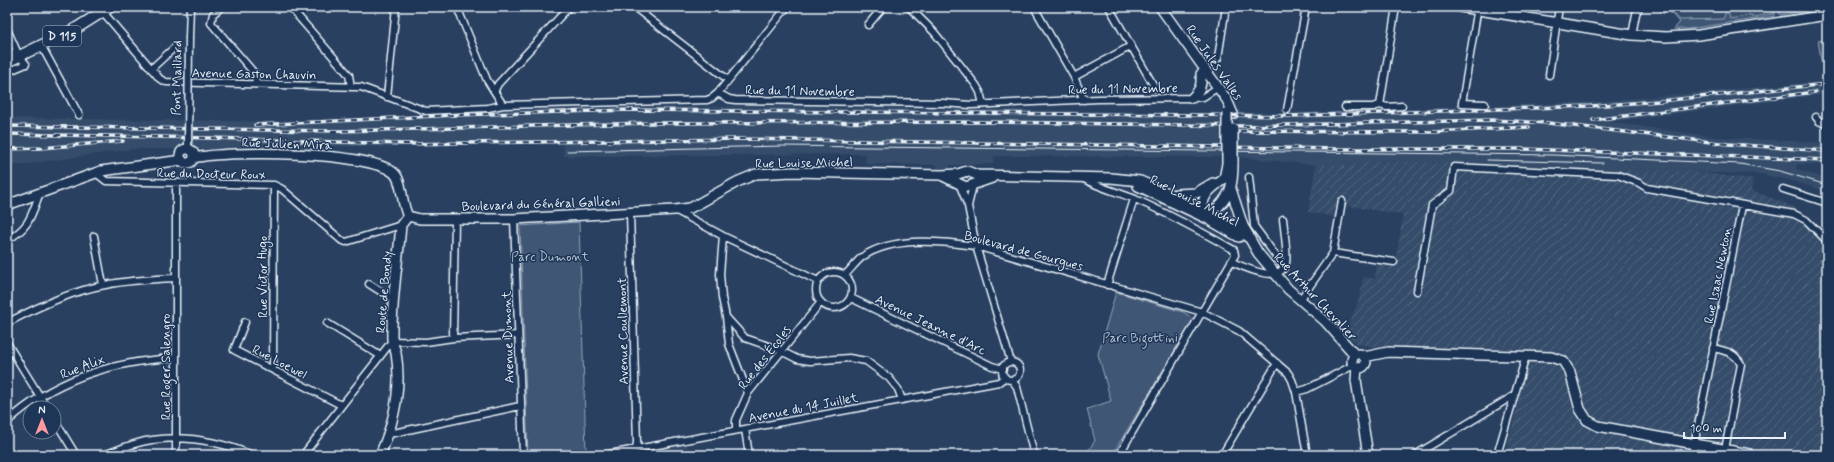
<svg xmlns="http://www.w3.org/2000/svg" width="1834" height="462" font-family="Mynerve,sans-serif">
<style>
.built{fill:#364d6b}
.industrial{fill:url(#industrial-furrows)}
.green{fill:#415774;stroke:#94a4b6}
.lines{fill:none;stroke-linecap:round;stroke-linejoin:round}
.street-casing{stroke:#e8f1f8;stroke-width:9}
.secondary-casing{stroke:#e8f1f8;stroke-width:12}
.primary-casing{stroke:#e8f1f8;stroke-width:13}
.street{stroke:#1d3557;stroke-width:6}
.secondary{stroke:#1d3557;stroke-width:9}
.primary{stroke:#1d3557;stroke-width:10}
.tram{stroke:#e8f1f8;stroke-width:1}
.rail-casing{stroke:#e8f1f8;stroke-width:3.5}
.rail{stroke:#1d3557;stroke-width:2;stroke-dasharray:6;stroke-linecap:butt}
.street-bridge-casing{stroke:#e8f1f8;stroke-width:9;stroke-linecap:butt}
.secondary-bridge-casing{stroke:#e8f1f8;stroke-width:12;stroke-linecap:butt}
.street-bridge{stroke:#1d3557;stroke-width:6}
.secondary-bridge{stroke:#1d3557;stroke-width:9}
.labels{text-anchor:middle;stroke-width:3;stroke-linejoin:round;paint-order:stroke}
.shield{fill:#1d3557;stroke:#abb9c8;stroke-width:1}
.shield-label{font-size:12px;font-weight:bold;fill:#e8f1f8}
.street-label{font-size:13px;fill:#e8f1f8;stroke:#1d3557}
.park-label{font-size:13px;fill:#b6c3d0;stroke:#1d3557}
</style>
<defs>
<pattern id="industrial-furrows" width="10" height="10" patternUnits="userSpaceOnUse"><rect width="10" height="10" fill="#364d6b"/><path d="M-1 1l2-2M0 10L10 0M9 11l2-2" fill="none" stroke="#536781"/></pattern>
</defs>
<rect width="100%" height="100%" fill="#294061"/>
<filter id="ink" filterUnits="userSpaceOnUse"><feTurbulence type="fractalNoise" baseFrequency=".025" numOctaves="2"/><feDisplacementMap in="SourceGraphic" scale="8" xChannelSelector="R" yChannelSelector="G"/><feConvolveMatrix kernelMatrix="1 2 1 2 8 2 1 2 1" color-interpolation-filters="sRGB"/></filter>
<g filter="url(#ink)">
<path class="built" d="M1660,7H1827L1688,29H1674L1680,22L1668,10L1662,9Z
M1827,81V94L1609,122L1715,137L1827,143V165L1797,164L1796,169L1827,179V192L1793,181L1761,174L1537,169L1502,164L1364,161L1363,165H1316L1238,157L1239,113L1323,112L1597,102Z
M751,106L1222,113V157L994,156L993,164L950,165L949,172L937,171V165L866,164V154L564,156L563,143L391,146L390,147L332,146L325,152L261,149H132L27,164H7V118L293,122L517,110Z
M687,445L689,455H631L638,454Z"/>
<path class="industrial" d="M1363,161L1502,164L1537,169L1686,171L1753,179L1751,190L1792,206L1807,216L1827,235V455H1505L1531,350L1390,348L1359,345L1345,333L1360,297L1363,277L1375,279L1377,262L1390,264L1392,266L1396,264V258L1403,215L1338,204L1336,217L1308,212L1316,165H1362Z"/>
<path class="green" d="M1657,7L1669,10L1680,20L1723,19L1726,12L1728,11L1730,19L1751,15V17L1772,14V9H1774L1775,16L1688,29H1674L1680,22L1667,10L1663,14Z
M1781,7L1792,11L1797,7H1827L1780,15L1779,8Z
M1827,39V64L1822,65L1818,41Z
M579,222L586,453L577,455H528L520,226Z
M1116,292L1183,312L1194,319L1112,455H1085L1095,441L1087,409L1111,401L1098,354Z"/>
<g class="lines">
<defs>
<path id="street" d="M222,7L213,14L211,23L255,74L256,84
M290,7L349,75L351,87
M457,7L487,80L503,105
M634,7L727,79
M909,7L934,32L976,85L980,92L983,104
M1034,7L1074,77L1084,100
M1109,7L1155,88
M1478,7L1462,103L1485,104
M103,12L160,79L166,82L361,87L426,111L488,108L503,105L707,100L712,98L718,93L787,7
M868,25L883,7
M7,29L19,56L26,64L7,72
M1632,35L1636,14L1639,7
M189,37L190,7
M41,45L79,115
M7,51L19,56
M1218,58L1226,7
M151,69L175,47
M1549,75L1559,7
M1074,77L1131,46
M495,90L498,84L569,7
M718,93L729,99L735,100L943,103L971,105L1098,99L1192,98L1203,97L1217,88
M387,97L396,7
M1380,105L1396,7
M1345,107H1373L1380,105L1387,107L1402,106
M1287,110L1306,7
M1816,117L1819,121L1827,125
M96,173L106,181L274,185L282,189L341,240L346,242L401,225
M1249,177L1254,226L1284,267
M1084,179C1100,188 1118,192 1135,199C1169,214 1202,232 1234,250L1235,255L1119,455
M176,183V455
M960,186L968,206L976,246L1011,362
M1783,189L1827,203
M968,206L973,185
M675,210L723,236L818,281
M630,213L637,442L636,449
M514,219L523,455
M94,236L103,285
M723,236L720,274L722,298L726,317L729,344L748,393
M7,240C29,228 31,217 39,195
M1333,253L1394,262
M1232,262C1244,267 1280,285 1286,263C1288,255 1284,229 1283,219
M816 290a18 18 0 1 1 36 0a18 18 0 1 1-36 0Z
M845,275C851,269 856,262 862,257C893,236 941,241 976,246L1202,312L1239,331L1288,373L1292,380L1296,392L1307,455
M369,284L394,300
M1107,285L1134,199
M1417,291L1432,205L1451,191L1454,167L1618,175L1639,183L1647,188L1794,214L1806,220L1827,241
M851,298L992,366L1003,369
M1300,300L1333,253L1342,201
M726,317L745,338L777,349L797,359L810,361L849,358L866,361L889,378L898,389L902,400
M245,322L234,350L341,405
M7,323C37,307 71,291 105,285C128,280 152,279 176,278
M327,323L379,355
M453,338L455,219
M7,343L47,408
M1713,348C1726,351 1734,352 1741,364L1724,455
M1002 371a9 9 0 1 1 18 0a9 9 0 1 1-18 0Z
M273,369L274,185
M1012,380L1017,387L1034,455
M1296,392L1307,389L1354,365
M54,419L76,455
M7,422C54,379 114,361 176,358
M745,429L749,455
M736,430V420L748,393L821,302
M389,434L520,406
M104,455C120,449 135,442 152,440C185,435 221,442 252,455
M303,455L392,341L426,342L453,338L518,335
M604,455L999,382L1005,377
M1222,455L1277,363
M1415,455L1513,396
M1497,455L1526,356
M1692,455L1742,206"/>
<path id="secondary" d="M1160,7L1227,100L1233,114
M1460,7L1632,35L1666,37L1699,35L1827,15
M1192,98C1200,90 1202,86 1201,74
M180 156a7 7 0 1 1 14 0a7 7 0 1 1-14 0Z
M194,158C227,150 370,151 394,173C403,181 401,204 408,216
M943,176L966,187L992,178
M1138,186L1208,219L1239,237
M1231,189L1243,226L1249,236
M1176,194L1196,193L1213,183
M7,205L101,171L182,160
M1204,213C1199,196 1212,188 1224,179L1227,164
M1206,213H1212C1231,196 1233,187 1233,162
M408,216L420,219H514L675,210L690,208L698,204L737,182L756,174L792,172L942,175L958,174L967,171L977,175L1111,178L1140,181L1191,203L1229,222L1250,239L1258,253L1288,289L1325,321L1355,355
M1352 361a7 7 0 1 1 14 0a7 7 0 1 1-14 0Z
M1364,357L1388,352L1551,357L1563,361L1570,372L1580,409L1587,420L1598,426L1749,454
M1357,367L1356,380L1368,455
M380,455C394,423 402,388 396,353C395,348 392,344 392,339C391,301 398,263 401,225L408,216"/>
<path id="primary" d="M7,62L75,29L110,7"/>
</defs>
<use href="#street" class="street-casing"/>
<use href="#secondary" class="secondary-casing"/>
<use href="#primary" class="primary-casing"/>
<use href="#street" class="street"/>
<use href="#secondary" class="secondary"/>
<use href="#primary" class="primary"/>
<path class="tram" d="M567,151L783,146L1553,155L1740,164L1780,171L1827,185
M1487,160L1603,163"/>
<defs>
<path id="rail" d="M1593,120L1815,92
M255,125L455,115L630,110L1291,116L1591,106L1660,101L1827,84
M7,126L338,131L652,123L988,122L1244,126L1492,120L1548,123L1728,144L1827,151
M1240,131L1433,132L1529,127
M7,134L210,138L404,144L740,139L1340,149H1523L1827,160
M7,149L41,148L123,141"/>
</defs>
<use href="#rail" class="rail-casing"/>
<use href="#rail" class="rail"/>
<defs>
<path id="street-bridge" d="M188,145L189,37"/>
<path id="secondary-bridge" d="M1233,129V162
M1227,164V113"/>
</defs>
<use href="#street-bridge" class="street-bridge-casing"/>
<use href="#secondary-bridge" class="secondary-bridge-casing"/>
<use href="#street-bridge" class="street-bridge"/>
<use href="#secondary-bridge" class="secondary-bridge"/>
</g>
</g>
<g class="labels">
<rect class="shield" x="43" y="26" width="38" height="20" rx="3"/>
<g class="shield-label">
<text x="62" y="40">D 115</text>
</g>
<g class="street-label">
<text transform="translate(1215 62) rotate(55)" y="5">Rue Jules Valles</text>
<text transform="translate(254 73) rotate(1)" y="5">Avenue Gaston Chauvin</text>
<text transform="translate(176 78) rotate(-89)" y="5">Pont Maillard</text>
<text transform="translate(1123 88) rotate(-1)" y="5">Rue du 11 Novembre</text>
<text transform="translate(800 90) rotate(1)" y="5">Rue du 11 Novembre</text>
<text transform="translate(287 143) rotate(2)" y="5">Rue Julien Mira</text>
<text transform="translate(804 162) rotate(-1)" y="5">Rue Louise Michel</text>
<text transform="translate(211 173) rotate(1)" y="5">Rue du Docteur Roux</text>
<text transform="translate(1195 200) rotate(27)" y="5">Rue Louise Michel</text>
<text transform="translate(541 203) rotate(-2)" y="5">Boulevard du Général Gallieni</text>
<text transform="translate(1024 250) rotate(15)" y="5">Boulevard de Gourgues</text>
<text transform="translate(1717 275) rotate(-79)" y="5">Rue Isaac Newton</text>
<text transform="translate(262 277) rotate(-90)" y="5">Rue Victor Hugo</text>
<text transform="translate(383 292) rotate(-85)" y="5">Route de Bondy</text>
<text transform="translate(1316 296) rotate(47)" y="5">Rue Arthur Chevalier</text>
<text transform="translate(931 324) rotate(26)" y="5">Avenue Jeanne d'Arc</text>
<text transform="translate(622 331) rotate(-91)" y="5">Avenue Coullemont</text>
<text transform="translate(507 337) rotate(-92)" y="5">Avenue Dumont</text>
<text transform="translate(764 357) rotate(-52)" y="5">Rue des Écoles</text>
<text transform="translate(280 361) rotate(27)" y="5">Rue Loewel</text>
<text transform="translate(82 366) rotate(-21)" y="5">Rue Alix</text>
<text transform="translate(165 367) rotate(-90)" y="5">Rue Roger Salengro</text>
<text transform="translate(803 407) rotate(-11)" y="5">Avenue du 14 Juillet</text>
</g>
<g class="park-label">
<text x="550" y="261">Parc Dumont</text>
<text x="1140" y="342">Parc Bigottini</text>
</g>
</g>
<rect width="1834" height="462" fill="none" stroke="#1d3557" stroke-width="24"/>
<rect x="12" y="12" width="1810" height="438" fill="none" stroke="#e8f1f8" stroke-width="1.5" filter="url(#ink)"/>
<g transform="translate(42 420)"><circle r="19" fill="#1d3557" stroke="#6e8097"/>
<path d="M0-3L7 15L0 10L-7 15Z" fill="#ff9aa2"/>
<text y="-6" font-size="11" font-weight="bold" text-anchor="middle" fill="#e8f1f8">N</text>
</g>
<path d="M1684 432v6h101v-6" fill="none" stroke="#e8f1f8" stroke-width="2"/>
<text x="1690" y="432" font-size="12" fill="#e8f1f8" stroke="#1d3557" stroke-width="3" paint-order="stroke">100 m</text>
</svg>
